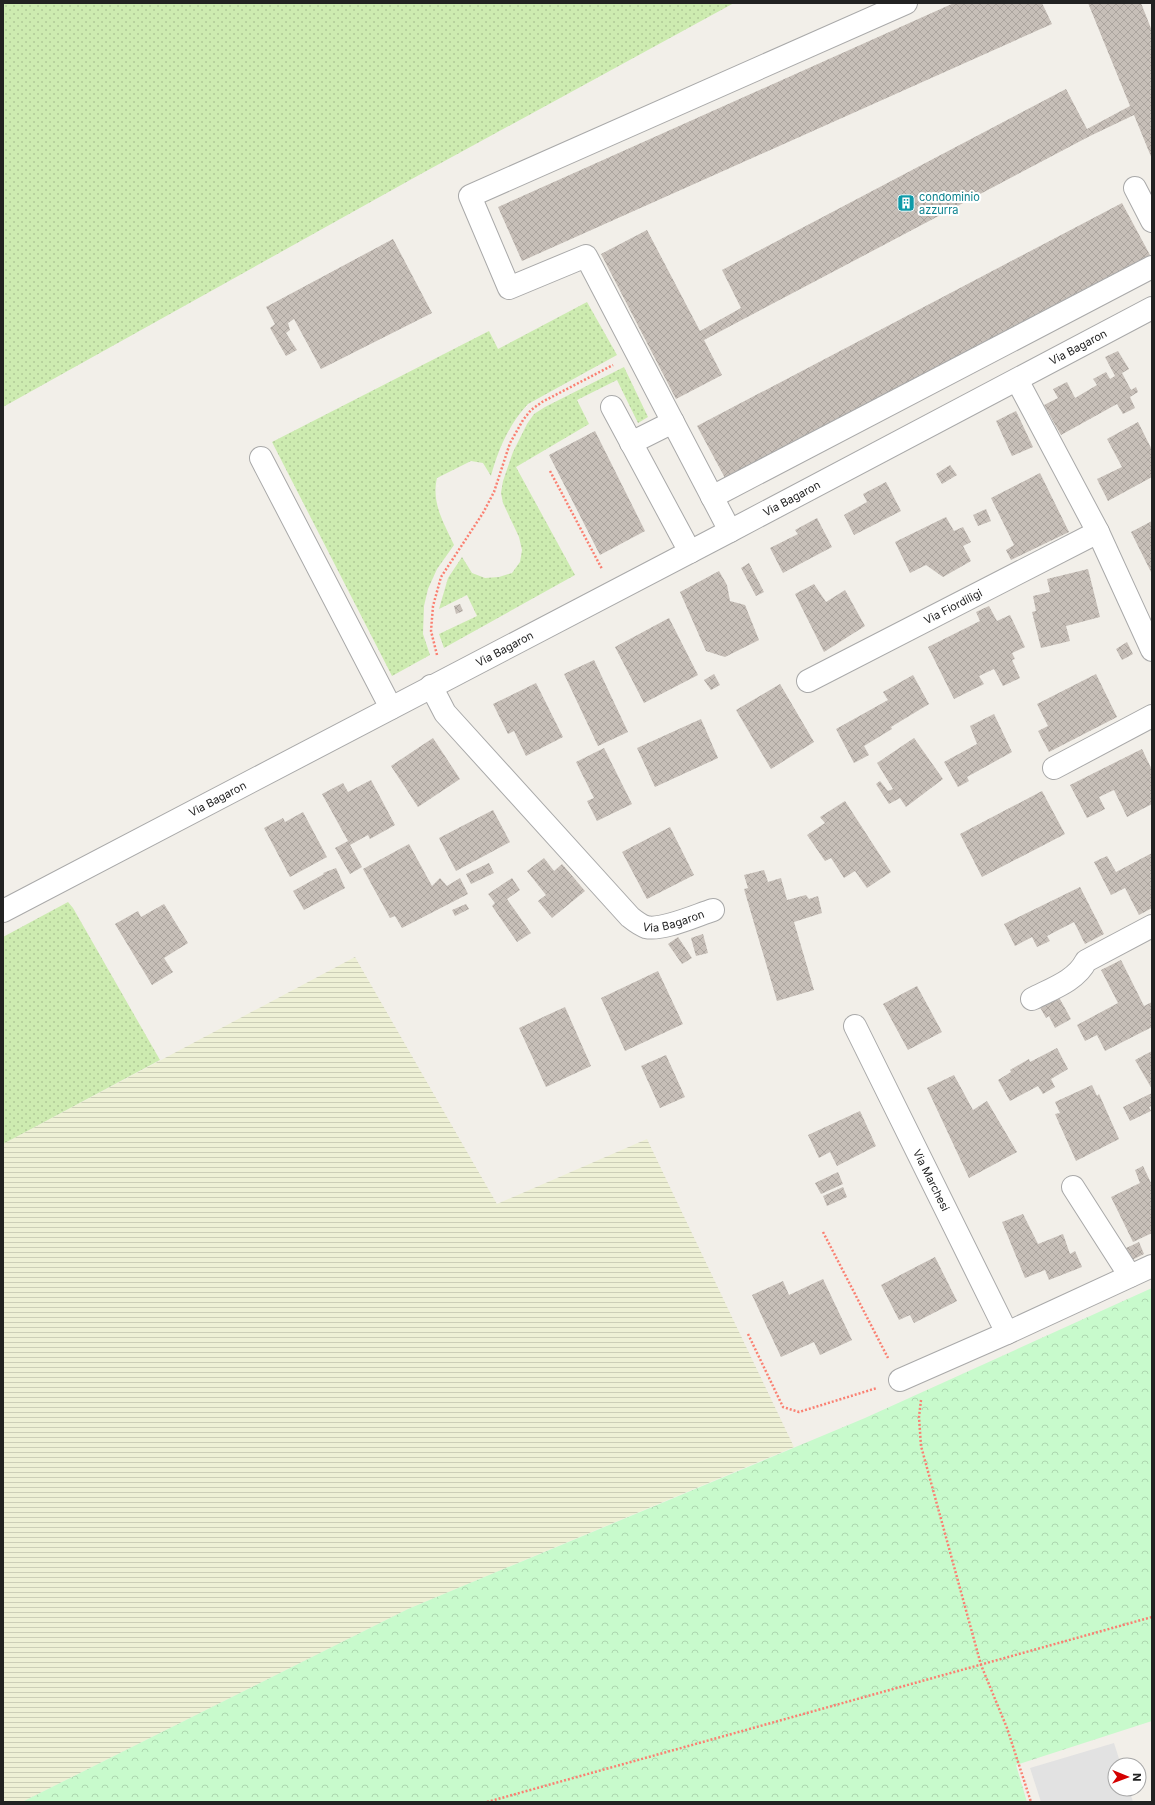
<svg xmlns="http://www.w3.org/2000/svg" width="1155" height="1805" font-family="Inter,sans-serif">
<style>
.farmland{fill:url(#farmland-rules)}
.grass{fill:url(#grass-dots)}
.park{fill:url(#park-crowns)}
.parking{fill:#e2e2e2}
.building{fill:url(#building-cross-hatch)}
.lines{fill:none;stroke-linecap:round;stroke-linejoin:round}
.minor-casing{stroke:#a9a9a9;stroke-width:24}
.path{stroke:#fa8072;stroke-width:2.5;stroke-dasharray:2 2;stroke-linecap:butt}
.minor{stroke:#fff;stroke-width:22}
.labels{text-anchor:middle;stroke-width:4;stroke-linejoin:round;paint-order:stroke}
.culture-label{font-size:11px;fill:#0d838f;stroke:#fff;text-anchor:start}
.street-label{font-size:11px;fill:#222;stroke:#fff}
</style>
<defs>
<pattern id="farmland-rules" width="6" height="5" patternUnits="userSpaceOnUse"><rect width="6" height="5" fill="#eef0d5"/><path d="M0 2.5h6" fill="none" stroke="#ccceb7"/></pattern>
<pattern id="grass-dots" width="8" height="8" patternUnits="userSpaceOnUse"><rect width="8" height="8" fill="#cdebb0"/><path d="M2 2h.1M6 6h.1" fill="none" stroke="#b0c997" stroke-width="1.8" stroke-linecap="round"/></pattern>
<pattern id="park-crowns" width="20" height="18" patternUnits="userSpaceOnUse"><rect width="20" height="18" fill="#c8facc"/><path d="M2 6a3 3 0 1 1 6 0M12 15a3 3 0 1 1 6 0" fill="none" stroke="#acd6af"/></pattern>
<pattern id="building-cross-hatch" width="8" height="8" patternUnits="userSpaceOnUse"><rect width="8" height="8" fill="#c7bfb8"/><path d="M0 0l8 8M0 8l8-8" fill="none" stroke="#aba49e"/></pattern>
</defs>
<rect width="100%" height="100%" fill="#f2efe9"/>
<path class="farmland" d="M355,957L497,1204L647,1139L794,1447L408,1609L22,1802H3V1144Z"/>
<path class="grass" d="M3,3H734L419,175L3,407Z
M587,302L617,355L528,404C509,424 498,450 491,476L483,463L471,461L437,478C431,503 444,523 454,545L437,569L428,589L424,606L423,634L430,655L392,676L272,442L489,331L498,349Z
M624,367L648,417L638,423L617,380L577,400L589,424L516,467L575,575L444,648L439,634L477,616L467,595L439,609L448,578L462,557L472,573L485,578L499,577L512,573L520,562L522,550L519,537L503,503L501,493L503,481L513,452L527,424L534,414L545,407Z
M68,902L73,908L160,1060L3,1144V937Z"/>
<path class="park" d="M1152,1288V1721L1016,1765L1027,1802H22L408,1609L865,1418Z"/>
<path class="parking" d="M1114,1743L1121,1765H1115V1789H1129L1133,1802H1041L1030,1768Z"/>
<path class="building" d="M954,3H1042L1052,24L522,261L498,207Z
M1088,3H1141L1152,31V159L1134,115L1090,136L704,340L722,375L676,399L601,254L647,230L700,331L741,308L722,270L1066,89L1087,129L1130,106Z
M1122,203L1150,255L725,478L697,426Z
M393,239L432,313L321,369L294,319L288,323L290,330L286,333L297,350L286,356L270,328L275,324L266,307Z
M1118,351L1129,369L1122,373L1131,390L1136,387L1138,392L1130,397L1135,408L1123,414L1117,404L1061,435L1044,405L1058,398L1053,389L1067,382L1075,398L1097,385L1093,379L1106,372L1110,379L1115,376L1105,357Z
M1016,411L1033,447L1012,456L996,421Z
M1138,422L1152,450V477L1108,501L1097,479L1122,467L1107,439Z
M595,431L645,531L600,555L549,455Z
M950,465L957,475L942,484L936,474Z
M1040,473L1069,532L1011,560L1006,550L1014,545L991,498Z
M886,482L901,511L854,535L844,515L867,502L863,494Z
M986,509L991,521L978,526L973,515Z
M946,517L954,531L963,527L971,542L963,546L971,561L943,577L926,565L910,573L895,542Z
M817,518L832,547L783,573L770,548L798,534L795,530Z
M1152,521V574L1131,532Z
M749,563L764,592L756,596L741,568Z
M1088,569L1100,617L1066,626L1070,641L1041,648L1032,612L1036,611L1033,596L1050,592L1047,579Z
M719,571L727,585L730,601L745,605L759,640L725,657L706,651L680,592Z
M814,584L826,602L845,590L865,626L824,652L795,594Z
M460,604L463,611L456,614L454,606Z
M989,606L997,621L1010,615L1025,647L1012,653L1015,659L1012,660L1020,678L1003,686L994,669L979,676L984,684L954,699L928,647L980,621L976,612Z
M669,618L698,675L644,703L615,647Z
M1127,642L1133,654L1122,660L1116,649Z
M594,660L628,732L598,746L564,674Z
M714,674L720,685L711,690L704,680Z
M1096,674L1117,717L1049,752L1038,731L1048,726L1037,704Z
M913,675L929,704L891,727L892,729L864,746L869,755L854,763L836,729L888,700L883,692Z
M536,683L563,737L526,756L514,731L508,734L493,704Z
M780,684L814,742L771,769L736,710Z
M994,714L1012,752L967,777L969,781L958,787L944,762L977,744L970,726Z
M701,719L718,758L655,787L637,748Z
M433,738L460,779L418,807L391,766Z
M914,738L943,779L906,807L900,798L889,804L876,784L880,781L888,791L893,789L877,763Z
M604,748L632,804L597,821L587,801L594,798L576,762Z
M1142,749L1152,770V804L1127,817L1114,790L1099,797L1105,809L1087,818L1070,785Z
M371,780L395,825L370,839L368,835L350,845L362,867L350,874L335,848L348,841L322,794L343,783L348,792Z
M1042,791L1065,834L982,877L960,834Z
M845,801L891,872L867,888L855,871L844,878L831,858L825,861L807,835L825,823L820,817Z
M493,810L510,842L456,871L439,838Z
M303,812L327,857L290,877L264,828L283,818L285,822Z
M670,827L694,875L647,899L622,852Z
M409,844L432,886L440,878L447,886L460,878L468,894L402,928L395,916L390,918L363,869Z
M1152,853V908L1139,915L1125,888L1111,895L1094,862L1107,856L1116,872Z
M544,858L554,871L562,864L585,891L552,918L538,901L546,895L527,871Z
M489,863L494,873L471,884L466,874Z
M336,868L345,888L304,910L293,891L324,874L323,873Z
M764,870L768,882L781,878L787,900L806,895L809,899L818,896L822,913L794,922L814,990L777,1001L744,889L748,888L744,875Z
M512,878L520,890L507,899L531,933L517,942L492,906L495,903L488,894Z
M1080,887L1104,934L1085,944L1074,922L1047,936L1050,941L1037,947L1032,937L1015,946L1004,924Z
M164,904L188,943L164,958L173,972L152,985L115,924L138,911L141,917Z
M466,904L469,909L455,916L452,910Z
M703,934L708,953L696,956L691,938Z
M678,937L692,958L682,964L668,944Z
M1121,960L1144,1006L1152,1002V1027L1105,1051L1097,1035L1085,1041L1077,1025L1118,1003L1101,970Z
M658,971L683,1024L625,1051L601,998Z
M917,986L942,1032L908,1050L883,1004Z
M1056,992L1071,1019L1055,1028L1049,1016L1046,1018L1037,1002Z
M565,1007L591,1066L546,1087L519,1028Z
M1057,1048L1068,1069L1051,1079L1055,1087L1043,1094L1038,1086L1010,1101L998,1080L1011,1072L1010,1070L1029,1059L1030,1062Z
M1152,1051V1089L1135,1060Z
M666,1055L685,1097L660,1108L641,1066Z
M954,1075L973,1110L987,1101L1017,1152L969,1178L927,1088Z
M1092,1085L1097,1096L1099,1094L1119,1139L1076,1161L1055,1114L1060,1113L1055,1102Z
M1152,1093V1106L1149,1107L1151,1111L1130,1121L1123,1107Z
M860,1111L876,1146L837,1166L830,1152L819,1158L808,1135Z
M1143,1166L1152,1185V1233L1133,1242L1111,1197L1140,1183L1135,1170Z
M838,1172L843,1184L821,1194L815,1183Z
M843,1187L847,1197L827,1206L823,1196Z
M1023,1214L1038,1244L1063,1234L1070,1254L1075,1251L1082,1267L1049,1280L1045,1270L1025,1278L1002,1222Z
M1139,1242L1144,1254L1130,1261L1124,1249Z
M935,1257L957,1301L914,1323L910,1315L899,1320L881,1285Z
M823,1279L852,1340L820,1355L814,1342L781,1357L752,1295L783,1281L789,1295Z"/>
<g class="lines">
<defs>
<g id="minor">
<path d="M1135,188L1152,221"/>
<path d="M1017,380L1098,532L1152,650"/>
<path d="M612,407L690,552"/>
<path d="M631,443L673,422"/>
<path d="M261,458L391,708"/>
<path d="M712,497L1152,267"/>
<path d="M730,531L586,256L509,288L470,196L906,3"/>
<path id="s1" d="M808,681L1098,532"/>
<path id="s2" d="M431,686L445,713L630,917C635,921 640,925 646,927C662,931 697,915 713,910"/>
<path d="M1054,768L1152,716"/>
<path id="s3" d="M3,911L730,531L1152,308"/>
<path d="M1032,999C1051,989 1076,981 1086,961L1152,926"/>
<path id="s4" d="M855,1026L1007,1333"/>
<path d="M1073,1187L1130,1276"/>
<path d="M900,1380L1007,1333L1152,1266"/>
</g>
</defs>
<use href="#minor" class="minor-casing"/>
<path class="path" d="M550,471L602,569
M437,655L431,631L433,606L441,577L483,513L494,492L510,443L523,420L531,410L542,402L613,365
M823,1232L888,1358
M748,1334L783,1407L799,1412L877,1388
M921,1400L919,1417L921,1446L981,1665L1007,1728L1031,1802
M487,1802L1152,1617"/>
<use href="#minor" class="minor"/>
</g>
<defs>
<symbol id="building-square" viewBox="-11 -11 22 22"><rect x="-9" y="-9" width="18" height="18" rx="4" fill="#0f9aa8" stroke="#fff"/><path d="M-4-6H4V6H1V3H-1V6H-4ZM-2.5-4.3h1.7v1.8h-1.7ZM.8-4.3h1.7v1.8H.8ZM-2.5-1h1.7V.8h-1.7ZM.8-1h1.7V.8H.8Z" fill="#fff"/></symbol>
</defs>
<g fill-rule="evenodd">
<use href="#building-square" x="896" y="193" width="20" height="20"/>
</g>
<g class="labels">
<g class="culture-label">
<text x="919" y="201">condominio<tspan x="919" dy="13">azzurra</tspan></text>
</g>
<g class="street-label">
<text dy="4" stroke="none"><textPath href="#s3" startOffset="1214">Via Bagaron</textPath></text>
<text dy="4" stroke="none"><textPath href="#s3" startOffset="890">Via Bagaron</textPath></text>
<text dy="4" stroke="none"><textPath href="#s1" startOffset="163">Via Fiordiligi</textPath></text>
<text dy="4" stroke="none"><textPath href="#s3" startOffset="566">Via Bagaron</textPath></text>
<text dy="4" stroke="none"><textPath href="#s3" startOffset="242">Via Bagaron</textPath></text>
<text dy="4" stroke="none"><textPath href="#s2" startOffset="353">Via Bagaron</textPath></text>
<text dy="4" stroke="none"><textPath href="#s4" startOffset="172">Via Marchesi</textPath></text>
</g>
</g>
<rect width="1155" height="1805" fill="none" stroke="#222222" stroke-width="8"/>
<g transform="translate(1127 1777) rotate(91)"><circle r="19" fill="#ffffff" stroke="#a7a7a7"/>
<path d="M0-3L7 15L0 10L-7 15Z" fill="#d40000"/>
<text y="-6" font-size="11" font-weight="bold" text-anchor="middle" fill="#222222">N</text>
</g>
</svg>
